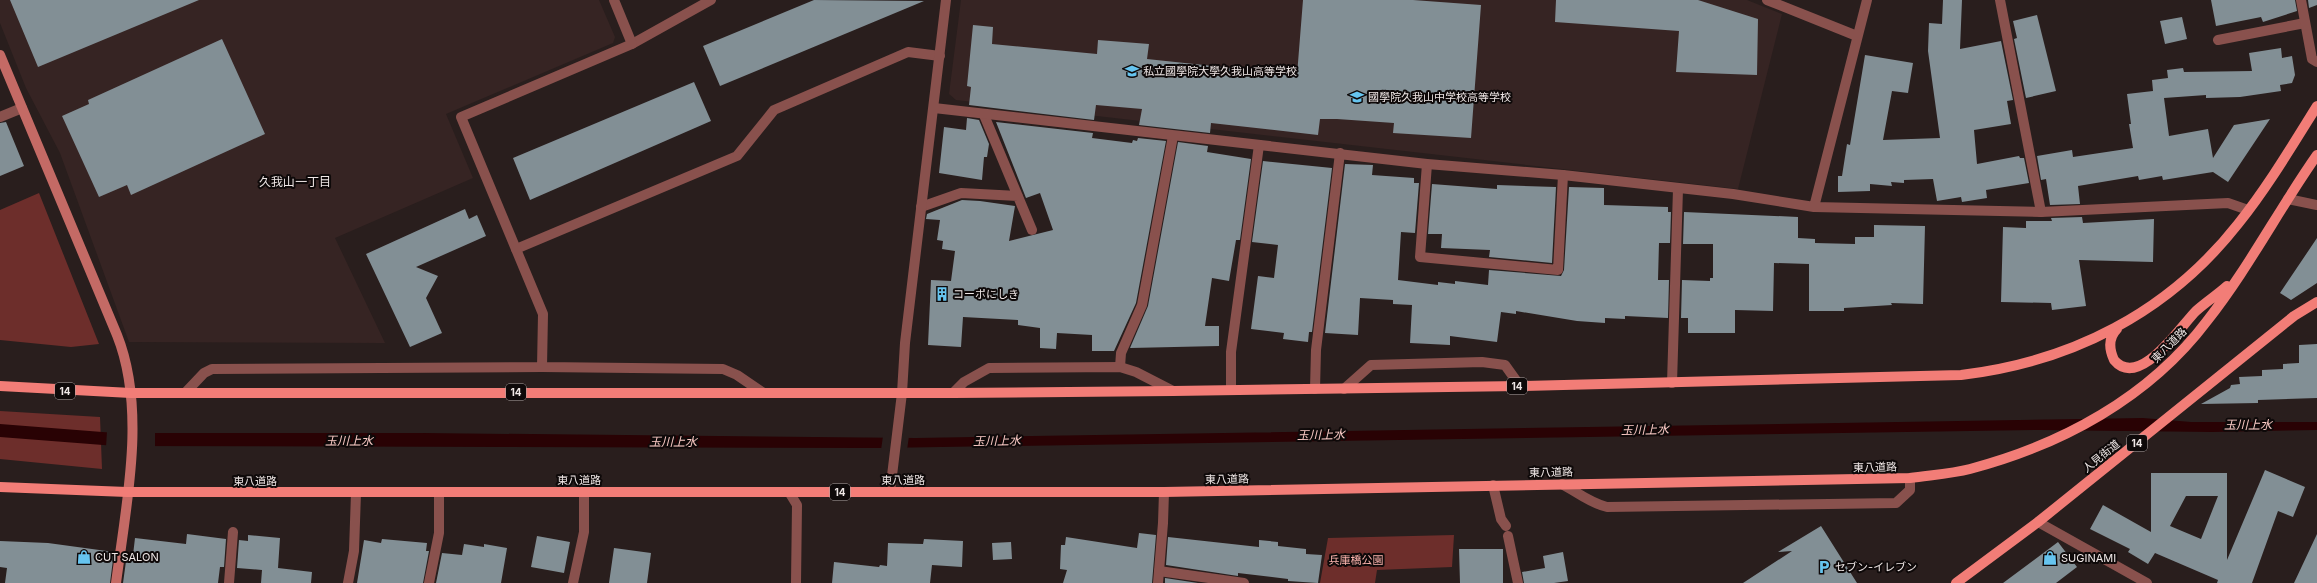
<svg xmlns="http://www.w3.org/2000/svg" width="2317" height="583" font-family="Inter,'Noto Sans JP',sans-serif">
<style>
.built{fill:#362423}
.green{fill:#6d2e2b}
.water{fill:#290204}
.pier{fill:#291e1d}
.building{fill:#828f95;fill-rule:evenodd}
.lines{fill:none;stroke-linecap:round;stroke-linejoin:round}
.lane{stroke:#89514d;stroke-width:10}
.street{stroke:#89514d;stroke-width:10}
.secondary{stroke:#c46a65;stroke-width:10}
.primary{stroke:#f27d77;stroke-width:10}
.labels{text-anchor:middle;stroke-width:4;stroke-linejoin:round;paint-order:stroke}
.shield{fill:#0e0909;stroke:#aca4a4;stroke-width:1}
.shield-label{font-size:10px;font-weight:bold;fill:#efe7e6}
.poi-label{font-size:11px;fill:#efe7e6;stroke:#0e0909;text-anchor:start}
.street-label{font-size:11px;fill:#efe7e6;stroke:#0e0909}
.park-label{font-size:11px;fill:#f8b1ab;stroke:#0e0909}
.neighbourhood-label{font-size:12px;fill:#efe7e6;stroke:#0e0909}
.water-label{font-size:12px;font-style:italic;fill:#fccbc6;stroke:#0e0909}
</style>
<rect width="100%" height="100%" fill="#291e1d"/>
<path class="built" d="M0,0H599L615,37L613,43L446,114L473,178L335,238L385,343L129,342L60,153L26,88L0,23Z
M961,0H1747L1782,14L1738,189L956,100L949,94Z"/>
<path class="green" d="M39,193L99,344L71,347L0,340V210Z
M0,411L100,417L102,469L0,459Z
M1454,535L1452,567L1377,570L1375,583H1320L1328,538Z"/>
<path class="water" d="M2143,418L2191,422H2317V430L2212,432L2040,430L880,448L116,446L0,437V424L115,433H423L916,438Z"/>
<path class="pier" d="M107,431H155V447H106Z
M883,436H909L907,450H881Z"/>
<path class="building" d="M10,0H199L38,67Z
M814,0L924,1L720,86L703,46Z
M1303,0H1413L1481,5L1471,138L1393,133L1394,123L1337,119H1320L1318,135L1211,123L1210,133L1139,125L1142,109L1096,105L1094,120L969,105L971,87L967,86L973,25L993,27L992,44L1097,54L1098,40L1149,44L1147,59L1297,75Z
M1556,0H1698L1758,19L1757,75L1676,72L1679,31L1555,22Z
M1943,0H1962L1960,49L2001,41L2013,100L2007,101L2011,124L1974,130L1977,164L2019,156L2020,158H2024L2029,183L1986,190L1987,198L1962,202L1961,197L1937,201L1933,179L1904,180V183L1891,182L1892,186L1870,184V191L1838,192V176H1842L1847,144L1850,145L1865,55L1913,63L1908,93L1892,91L1883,140L1940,138L1928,51L1929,23L1942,24Z
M2211,0H2295L2297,11L2263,22L2261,17L2216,26Z
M2308,0H2317V5L2309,8Z
M2037,15L2056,91L2026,98L2014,39L2017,38L2013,21Z
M2182,17L2187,39L2165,44L2160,21Z
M222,39L265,134L131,195L127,185L99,197L62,116L89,104L88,100Z
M2281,48L2282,58L2292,56L2295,75L2292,83L2280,85L2281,91L2240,97L2206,98V95L2164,98L2169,136L2208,129L2213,158L2234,125L2270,119L2228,182L2213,172L2163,180L2162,176L2139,180L2138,176L2078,186L2080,204L2050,205L2046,179L2041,180L2037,156L2072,150L2073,157L2133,148L2129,124H2131L2127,94L2153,91L2152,80L2168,78L2167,70L2183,68L2184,72L2252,71L2249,53Z
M694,82L711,121L530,200L513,158Z
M967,118L979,120L989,144L987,157H984L982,180L939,173L944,127L966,130Z
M6,122L24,166L0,176V123Z
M996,122L1093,133L1092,138L1132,143L1133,140L1137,141L1138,138L1166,141L1136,303L1114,351H1092V335L1057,333L1056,349L1040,348V328L1018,325V320L963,317L961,347L928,345L931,280L951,281L955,251L942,249L943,241L937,240L940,220L926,219L927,214L962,200L980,201L1015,206L1009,241L1053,230L1040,193L1026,198Z
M1178,142L1208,146L1207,152L1251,159L1240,240H1236L1229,281L1212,278L1205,326H1219V346L1130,348L1148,306Z
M1263,161L1332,168L1312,332H1309L1308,342L1283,339L1284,333L1251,329L1258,276L1274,278L1278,245L1252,242Z
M1345,164L1373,165L1372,175L1414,178V183H1419L1415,233L1401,232L1398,280L1438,285V282L1455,284V281L1488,285L1489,270L1561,276L1564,270L1569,187L1604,188V205L1668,207V212H1671L1670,243H1659L1658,280H1669L1668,318L1625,316V319L1605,318V323L1577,321L1516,311V314L1501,312L1497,342L1450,336V345L1410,343L1412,305L1393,304V300L1360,298L1358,335L1325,333Z
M1432,184L1497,189V185L1556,187L1552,263L1489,257L1490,250L1441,248L1442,234H1428Z
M465,209L469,219L477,215L486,236L416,267L438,276L426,298L442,333L410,347L366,254Z
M1684,212L1798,217V238L1815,239V243L1855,244V237H1874V225L1925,226L1923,304L1891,303L1892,305L1844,308V311H1809V264L1774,263L1773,311L1735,310V333H1688V318H1681L1682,280L1710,281V278H1713V244H1683Z
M2082,217L2083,223L2154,219L2153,262L2079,260L2086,306L2052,310L2051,303L2001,302L2003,227L2026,228V221H2052L2051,218Z
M2317,238V283L2291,300L2280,293Z
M2317,344V398L2258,400V403L2201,404L2230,388L2231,385L2240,384L2239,377L2262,376V370L2283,369V364L2299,363V345Z
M2265,470L2305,487L2293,517L2278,511L2252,583H2217L2218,580L2155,553L2148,564L2128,552L2130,549L2090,529L2103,505L2151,532V473H2227V560ZM2186,496H2218L2201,539L2170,526Z
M1821,526L1857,583H1743L1792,551L1778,552Z
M1139,533L1156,535L1152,583H1063L1067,570L1060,569L1061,545H1065L1066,537L1137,548Z
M187,534L226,539L224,567H220L218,583H123L127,554L133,555L135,538L186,544Z
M2317,534V583H2294Z
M248,535L280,538L278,568L312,572L311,583H261L262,570L237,568L239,540L248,541Z
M537,536L570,542L564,573L531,567Z
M1168,537L1259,547V540L1278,542V546L1306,549V554L1322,555L1318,583L1288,581V579L1238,573V576L1166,565Z
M382,539L427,543L426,551H429L423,583H357L364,540L381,543Z
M924,539L963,541L962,567L932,565L930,583H832L834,562L879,567L880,565L887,566L888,543L923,544Z
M0,541L48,543L114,552L110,583H5L7,568L0,567Z
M1011,542L1012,559L993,560L992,543Z
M2058,542L2077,567L2056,583H2003Z
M464,544L484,547V544L507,548L501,583H436L442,553L462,555Z
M614,548L651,553L647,583H609Z
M1459,549H1503V583H1460Z
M1563,552L1568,581L1554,583H1524L1522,572L1545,568L1543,556Z
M1165,578L1198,583H1165Z"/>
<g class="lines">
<path class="lane" d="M2000,0L2041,212
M2218,40L2305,23
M632,44L711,0
M984,115L1032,230
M1427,164L1420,257L1558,270L1563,175
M921,207L961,193L1018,196
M516,249L737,156L774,110L908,52L940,56
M1120,367L1121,353L1142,305L1173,136
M1672,383L1678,189
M1315,389L1316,350L1340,153
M1231,390V352L1259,145
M1159,571L1244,583
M429,583L439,533V493
M573,583L584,532V492"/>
<path class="street" d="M1767,0L1857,36
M2301,0L2312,59L2317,62
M934,108L1427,164L1563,175L1733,194L1814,207L2041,212L2228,203L2248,210
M0,117L22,108
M2288,199L2317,205
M1814,207L1867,0
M542,367L543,314L461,117L632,44L614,0
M1344,389L1371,365L1482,362L1505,365L1520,386
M186,392L204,373L212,369L542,367L723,369L737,375L762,392
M953,393L964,382L989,368L1120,367L1136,372L1173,391
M1562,484C1577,492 1590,503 1607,507L1896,503L1910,490V478
M1493,485L1501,519L1506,526
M789,492L797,505L796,583
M890,492L902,393L905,343L946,0
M2038,522L2147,583
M1508,536L1518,583
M229,583L233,532
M348,583L354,551L356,493
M1158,583L1163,523L1164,492"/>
<path class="secondary" d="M0,55L117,335C147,410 126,505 116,583"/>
<path class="primary" d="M2117,329C2108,338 2109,349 2114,360C2139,390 2180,327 2196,311C2206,302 2217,295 2227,286
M0,386L131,393H953L1173,391L1520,386L1961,375C2071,362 2168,313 2238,224C2267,188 2292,146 2317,106
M0,487L127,492H1164L1910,478C1930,475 1951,474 1970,469C2061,445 2149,398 2207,321C2248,269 2279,209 2317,155
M1956,583L2038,522L2294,316L2317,302"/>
</g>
<defs>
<symbol id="school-bare" viewBox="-9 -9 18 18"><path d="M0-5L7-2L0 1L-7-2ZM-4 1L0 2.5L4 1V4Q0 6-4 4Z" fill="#66c4ef" stroke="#0e0909" stroke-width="2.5" paint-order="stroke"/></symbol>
<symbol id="building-bare" viewBox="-9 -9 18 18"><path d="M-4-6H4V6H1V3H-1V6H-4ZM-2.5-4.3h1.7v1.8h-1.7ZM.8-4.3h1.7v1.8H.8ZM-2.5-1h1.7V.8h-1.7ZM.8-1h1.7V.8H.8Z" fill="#66c4ef" stroke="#0e0909" stroke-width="2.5" paint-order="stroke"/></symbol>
<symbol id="shop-bare" viewBox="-9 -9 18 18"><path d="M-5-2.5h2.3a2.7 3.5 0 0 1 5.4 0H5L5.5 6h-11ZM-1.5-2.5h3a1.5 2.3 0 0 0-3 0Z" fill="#66c4ef" stroke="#0e0909" stroke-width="2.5" paint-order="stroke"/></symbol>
<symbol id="parking-bare" viewBox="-9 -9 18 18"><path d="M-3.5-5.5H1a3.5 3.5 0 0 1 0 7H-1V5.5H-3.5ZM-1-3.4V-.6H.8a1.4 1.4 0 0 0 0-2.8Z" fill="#66c4ef" stroke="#0e0909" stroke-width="2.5" paint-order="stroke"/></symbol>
</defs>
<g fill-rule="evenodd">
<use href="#school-bare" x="1122" y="61" width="20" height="20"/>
<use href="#school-bare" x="1347" y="87" width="20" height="20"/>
<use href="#building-bare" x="932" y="284" width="20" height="20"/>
<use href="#shop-bare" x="74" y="547" width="20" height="20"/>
<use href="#shop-bare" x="2040" y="548" width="20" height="20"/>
<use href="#parking-bare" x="1814" y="557" width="20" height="20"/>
</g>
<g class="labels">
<g class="shield">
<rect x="1507" y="378" width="20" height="16" rx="3"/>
<rect x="55" y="383" width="20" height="16" rx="3"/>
<rect x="506" y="384" width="20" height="16" rx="3"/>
<rect x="2127" y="435" width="20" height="16" rx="3"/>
<rect x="830" y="484" width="20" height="16" rx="3"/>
</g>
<g class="shield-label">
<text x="1517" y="390">14</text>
<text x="65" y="395">14</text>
<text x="516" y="396">14</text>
<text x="2137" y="447">14</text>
<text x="840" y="496">14</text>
</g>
<g class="poi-label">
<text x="1143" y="75">私立國學院大學久我山高等学校</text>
<text x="1368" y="101">國學院久我山中学校高等学校</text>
<text x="953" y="298">コーポにしき</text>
<text x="95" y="561">CUT SALON</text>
<text x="2061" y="562">SUGINAMI</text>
<text x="1835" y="571">セブン-イレブン</text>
</g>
<g class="street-label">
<text transform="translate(2169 345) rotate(-45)" y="4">東八道路</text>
<text transform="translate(2101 456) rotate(-39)" y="4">人見街道</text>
<text transform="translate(1875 467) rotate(-1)" y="4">東八道路</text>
<text transform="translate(1551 472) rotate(-1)" y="4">東八道路</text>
<text transform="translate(1227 479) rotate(-1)" y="4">東八道路</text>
<text x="579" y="484">東八道路</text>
<text x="903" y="484">東八道路</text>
<text x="255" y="485">東八道路</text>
</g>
<g class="park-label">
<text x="1356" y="564">兵庫橋公園</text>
</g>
<g class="neighbourhood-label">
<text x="295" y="186">久我山一丁目</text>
</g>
<g class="water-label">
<text x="2248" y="429">玉川上水</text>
<text transform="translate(1645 430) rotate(-1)" y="4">玉川上水</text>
<text transform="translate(1321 435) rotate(-1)" y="4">玉川上水</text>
<text x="349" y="445">玉川上水</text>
<text transform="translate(997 441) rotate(-1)" y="4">玉川上水</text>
<text x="673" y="446">玉川上水</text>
</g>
</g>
</svg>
